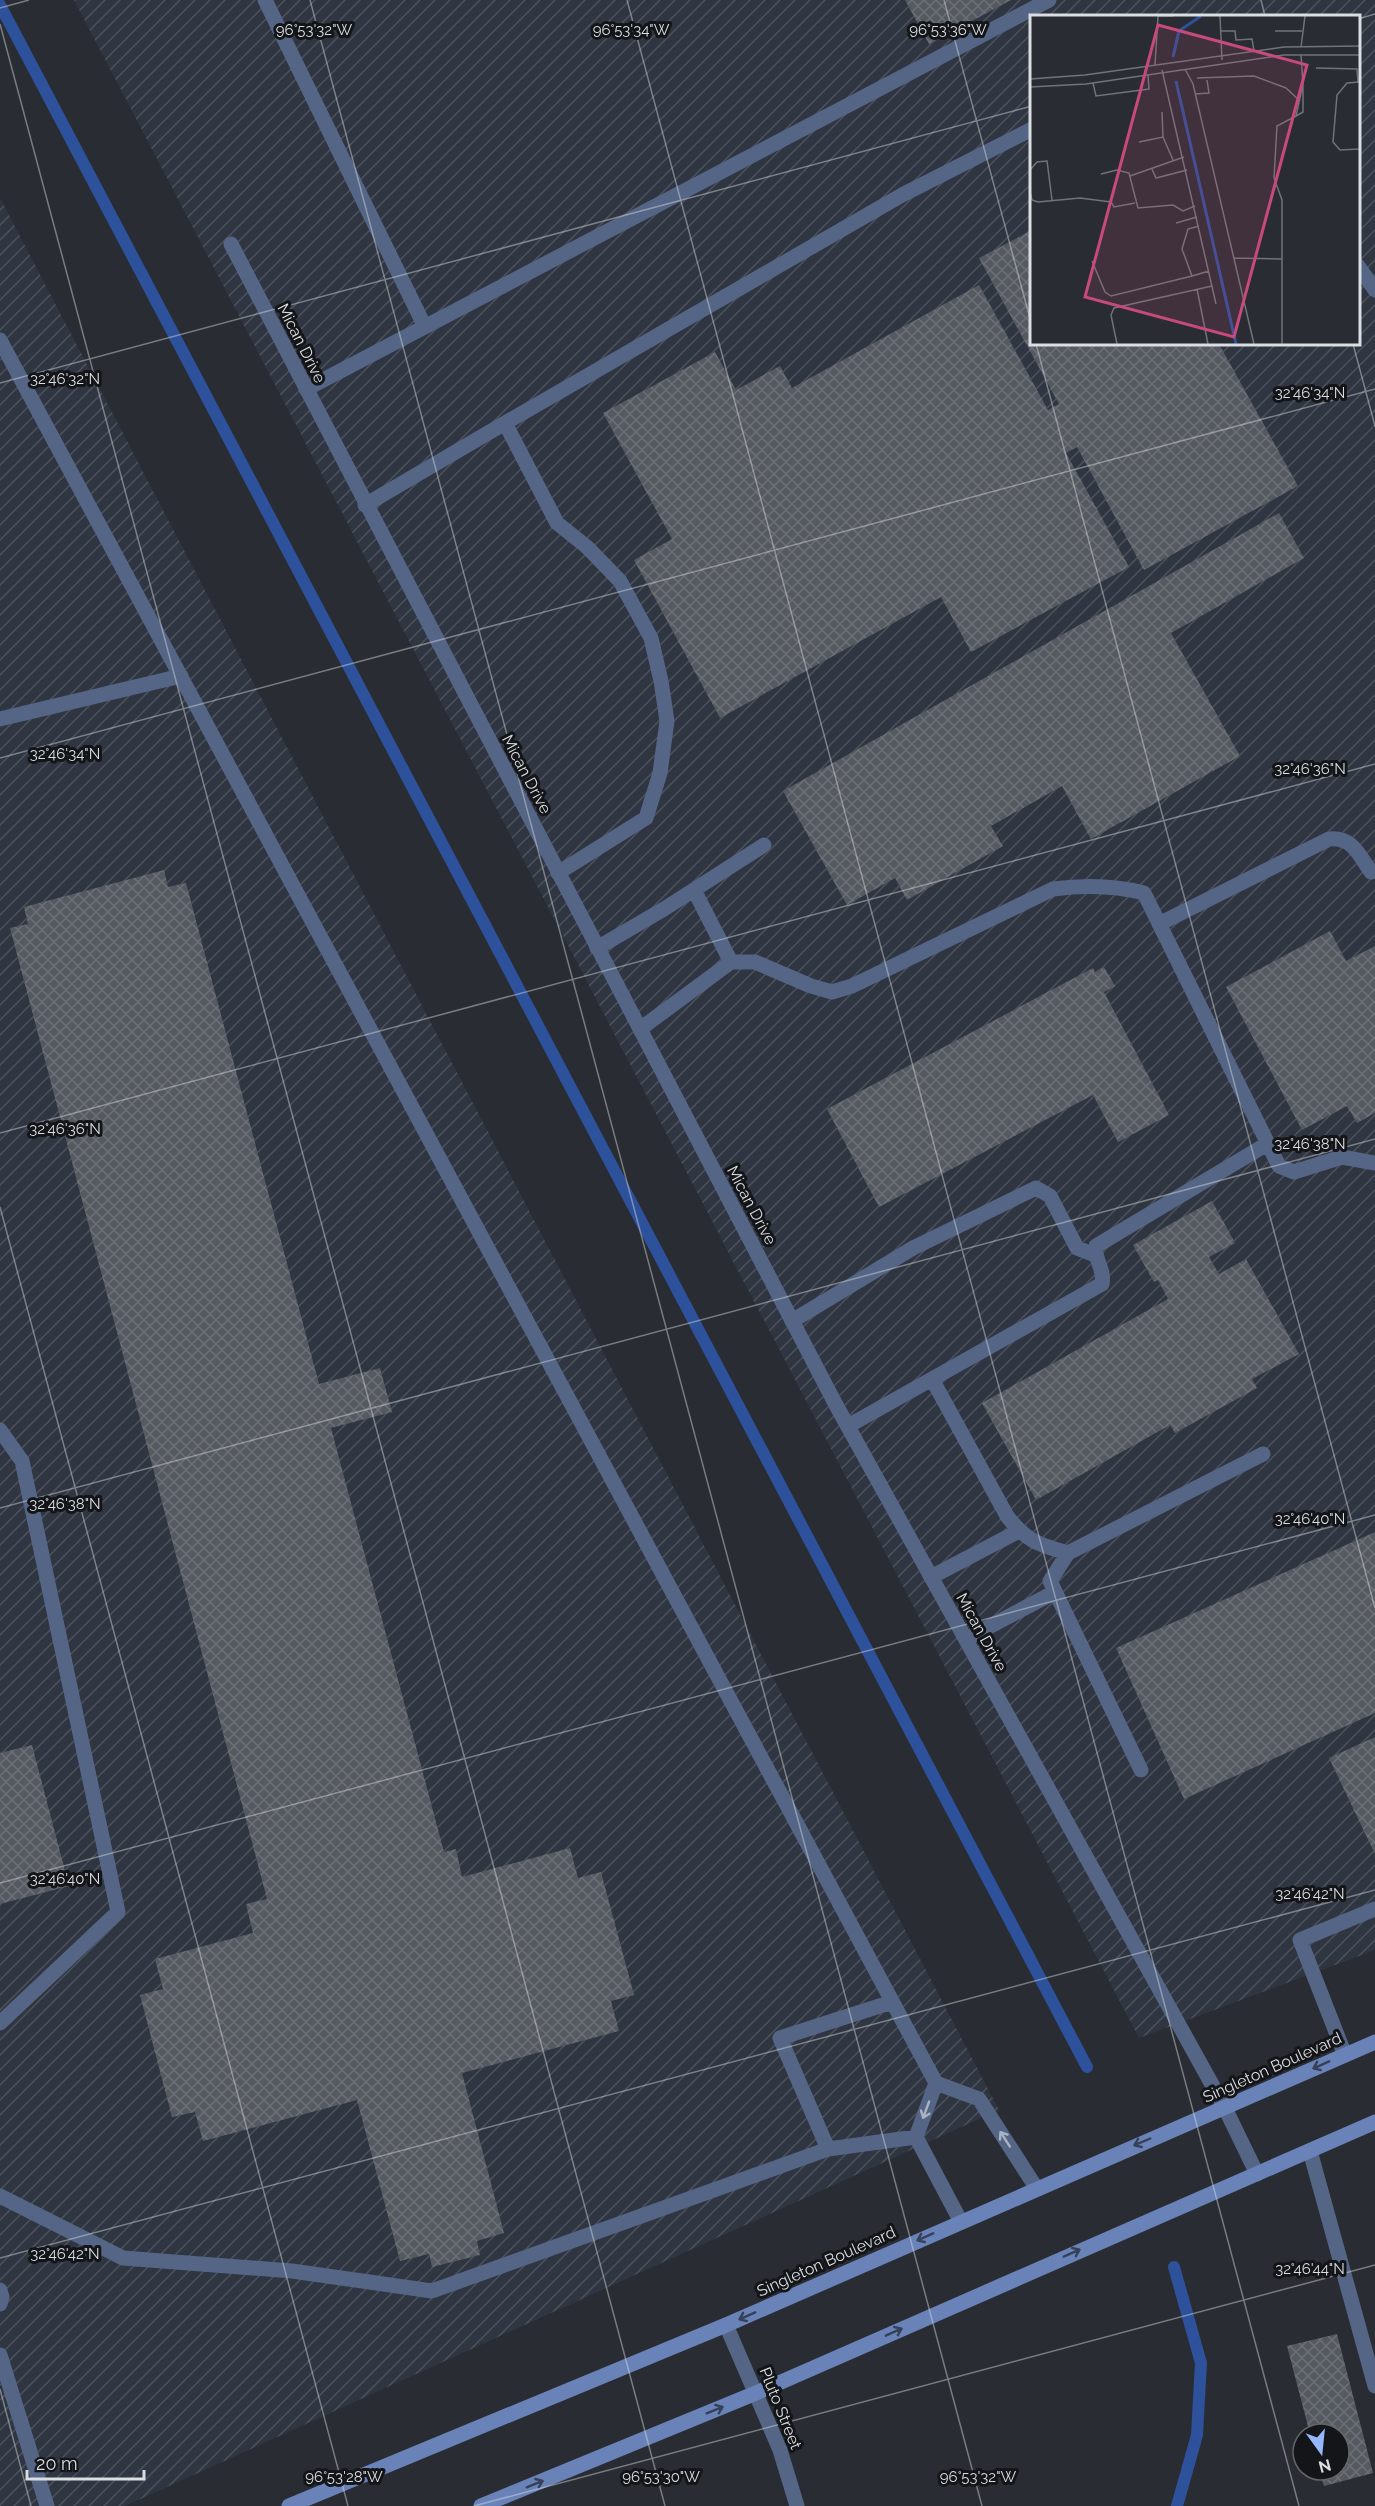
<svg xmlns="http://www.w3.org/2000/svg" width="1375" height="2506" font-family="Raleway,sans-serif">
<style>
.industrial{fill:url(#industrial-furrows);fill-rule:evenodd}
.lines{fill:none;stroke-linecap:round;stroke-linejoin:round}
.stream{stroke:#2e519b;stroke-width:12}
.building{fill:url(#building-cross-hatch)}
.lane{stroke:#546586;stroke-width:15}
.street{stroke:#546586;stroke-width:15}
.secondary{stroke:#6983b9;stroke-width:15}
.oneway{stroke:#354158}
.oneway2{stroke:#abb3c1}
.ticks{fill:none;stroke:#dadde1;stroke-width:1.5;stroke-opacity:0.45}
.labels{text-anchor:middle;stroke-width:6;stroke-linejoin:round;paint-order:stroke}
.street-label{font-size:16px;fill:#dadde1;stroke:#131518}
.inset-river{fill:none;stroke:#2e519b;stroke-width:3}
.inset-road{fill:none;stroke:#707379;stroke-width:1.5}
.view{fill:#c8497c;fill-opacity:0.15;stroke:#c8497c;stroke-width:3}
.inset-edge{fill:none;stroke:#dadde1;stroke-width:3}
.ticks-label{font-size:15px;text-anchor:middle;fill:#dadde1;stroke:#131518;stroke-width:6;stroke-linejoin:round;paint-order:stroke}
</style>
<defs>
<pattern id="industrial-furrows" width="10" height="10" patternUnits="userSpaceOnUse" patternTransform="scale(1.5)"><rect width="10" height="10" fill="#2f3541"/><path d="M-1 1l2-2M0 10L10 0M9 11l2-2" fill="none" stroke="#4d525c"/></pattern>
<pattern id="building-cross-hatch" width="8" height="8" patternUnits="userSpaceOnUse" patternTransform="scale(1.5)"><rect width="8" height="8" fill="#555960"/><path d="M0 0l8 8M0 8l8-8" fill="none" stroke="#6d7076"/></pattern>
</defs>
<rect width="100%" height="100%" fill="#292d33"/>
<path class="industrial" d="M74,0H1375V1950L1139,2038ZM1032,16H1358V344H1032Z
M0,198L999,2110L125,2506H0Z"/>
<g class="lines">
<path class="stream" d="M0,5L1087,2067
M1174,2267L1201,2363L1197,2435L1177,2506"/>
</g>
<path class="building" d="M905,0H1011L929,44Z
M1032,230V344H1219L1298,486L1144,570L1077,447L1066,453L1129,567L971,652L941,597L720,718L634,560L672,539L603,413L715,352L736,390L780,366L792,388L979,285L1048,410L1059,404L979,258Z
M1279,513L1304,558L1171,633L1240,756L1091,839L1062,786L991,826L1003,846L907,900L895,878L847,905L783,791Z
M164,870L168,887L186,883L319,1384L380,1368L392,1412L331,1428L444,1852L456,1849L462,1877L570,1848L578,1878L601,1872L634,1995L611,2001L619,2031L462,2073L504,2233L477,2241L480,2255L432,2267L429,2254L400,2261L357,2100L203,2141L195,2112L172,2117L140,1995L163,1989L155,1959L253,1933L246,1904L267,1899L10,928L28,924L24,907Z
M1330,931L1346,961L1375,946V1113L1357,1123L1347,1106L1302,1130L1226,987Z
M1104,967L1115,986L1104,992L1169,1115L1118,1142L1093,1095L879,1207L827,1109L1093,968L1095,972Z
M1212,1201L1235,1243L1209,1257L1219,1274L1246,1259L1299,1354L1252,1379L1257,1388L1175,1433L1170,1425L1036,1500L982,1403L1168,1299L1158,1280L1154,1282L1133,1245Z
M1375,1532V1713L1184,1799L1116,1648Z
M1375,1737V1854L1329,1758Z
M32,1745L69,1886L0,1904V1753Z
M1337,2334L1373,2473L1324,2486L1319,2470H1339V2434H1310L1287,2346Z"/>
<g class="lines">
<path class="lane" d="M265,0L425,327
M1358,266L1375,290
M0,340L936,2083L979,2099L1037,2189
M306,389L1049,0
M505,423L902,195L1032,129
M365,505L505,423L557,523L587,547L620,581L651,638L661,681L667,721L660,773L646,818L558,873
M0,719L181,676
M694,890L731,962
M1159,924L1329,839C1353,837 1359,855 1371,872L1375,871
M597,948L664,909L764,845
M640,1029L731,962H755L811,986L832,992L852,986L1053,889C1084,885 1113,885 1144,893L1279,1166L1294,1172L1342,1157L1375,1163
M792,1321L913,1248L1036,1188L1050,1196L1077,1248L1095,1255
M932,1379L1007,1516C1026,1541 1039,1545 1068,1553L1263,1454
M848,1426L1102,1284C1105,1268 1094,1261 1096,1246L1267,1144
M0,1430L22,1461L118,1912L0,2023
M1068,1553L1050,1581L1141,1770
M931,1577L1019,1531
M966,1639L1055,1592
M1345,2055L1300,1940L1375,1909
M936,2083L916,2137L961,2222
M828,2149L780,2038L892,2002
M1310,2151L1375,2386
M0,2196L123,2258L292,2271L432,2291L828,2149L916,2137
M0,2290L2,2297L0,2304
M0,2355L47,2506"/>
<path class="street" d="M231,244L836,1405L1225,2108L1257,2174
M726,2325L780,2450L797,2506"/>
<path class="secondary" d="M289,2506L726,2325L1375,2042
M481,2506L756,2393L1375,2122"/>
</g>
<defs><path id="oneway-shaft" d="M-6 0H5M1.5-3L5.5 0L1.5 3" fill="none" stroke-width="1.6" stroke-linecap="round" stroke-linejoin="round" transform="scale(1.5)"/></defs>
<g class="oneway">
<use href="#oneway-shaft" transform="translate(1321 2065) rotate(156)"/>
<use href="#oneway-shaft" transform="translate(1142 2142) rotate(157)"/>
<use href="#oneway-shaft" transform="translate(925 2237) rotate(156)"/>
<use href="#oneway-shaft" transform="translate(1072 2253) rotate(-24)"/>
<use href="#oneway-shaft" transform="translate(747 2316) rotate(156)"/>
<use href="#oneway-shaft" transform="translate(894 2332) rotate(-24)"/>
<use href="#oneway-shaft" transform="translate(715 2410) rotate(-22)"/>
<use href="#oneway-shaft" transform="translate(535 2484) rotate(-22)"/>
</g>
<g class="oneway2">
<use href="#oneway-shaft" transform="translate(926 2110) rotate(110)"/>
<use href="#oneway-shaft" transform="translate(1005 2139) rotate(-123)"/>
</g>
<path class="ticks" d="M310,0L982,2506M627,0L1299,2506M944,0L1032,326M1261,0L1265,16M0,8L29,0M1358,19L1375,14M0,24L665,2506M1036,344L1375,1608M1353,344L1375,426M0,383L1032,106M0,758L1375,389M0,1133L1375,764M0,1207L348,2506M0,1508L1375,1139M0,1883L1375,1515M0,2258L1375,1890M0,2389L31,2506M474,2506L1375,2265"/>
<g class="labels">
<g class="street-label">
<text transform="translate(302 343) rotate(63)" y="6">Mican Drive</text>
<text transform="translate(527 774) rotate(62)" y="6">Mican Drive</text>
<text transform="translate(752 1205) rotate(62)" y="6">Mican Drive</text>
<text transform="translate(982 1632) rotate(61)" y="6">Mican Drive</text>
<text transform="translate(1272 2067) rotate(-24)" y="6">Singleton Boulevard</text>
<text transform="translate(826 2261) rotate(-24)" y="6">Singleton Boulevard</text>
<text transform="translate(781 2408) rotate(68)" y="6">Pluto Street</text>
</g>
</g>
<g transform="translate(1030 15)">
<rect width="330" height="330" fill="#292d33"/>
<path class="inset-river" d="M143,42L149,16L171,1M146,66L206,329"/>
<path class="inset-road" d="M190,1L192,45M190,16H205L206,25L222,24L224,36M245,16H272M271,32L275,1M271,40L273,69M125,50L128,1H143M286,53L327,54L328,67M155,54L163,69L224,329M132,55L186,289M167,63L224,61L256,73L270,86M0,64L55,60L254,32L330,31M330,67L317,68L307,80L303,127L310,135L330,134M63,68L66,81L119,74L118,60M0,72L56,69L254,40H330M165,79L179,78L177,65M132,97L133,122M109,127L133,122L143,145M122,154L126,163L157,155M0,155L7,147L17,146L22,185M71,159L87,155L99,158L108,193L143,190L153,196L165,191M100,161L154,142M0,176L2,185L8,187L50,183L81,187L84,192L105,188M146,208L167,202M169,211L158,214L152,234L162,261L179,256M204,243L252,244M62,246L75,277L81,281L162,261M167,274L178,329M87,329L81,300L84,293L182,271M252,329V185L244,163L247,111L266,101L273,97V69L266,101"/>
<path class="view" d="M128,10L277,50L204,322L55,282Z"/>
<rect width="330" height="330" class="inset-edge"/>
</g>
<g class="ticks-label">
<text x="314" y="35">96°53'32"W</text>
<text x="631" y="35">96°53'34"W</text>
<text x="948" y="35">96°53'36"W</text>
<text x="65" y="384">32°46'32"N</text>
<text x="1310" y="398">32°46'34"N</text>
<text x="65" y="759">32°46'34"N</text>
<text x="1310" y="774">32°46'36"N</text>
<text x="65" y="1134">32°46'36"N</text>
<text x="1310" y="1149">32°46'38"N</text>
<text x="65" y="1509">32°46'38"N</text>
<text x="1310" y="1524">32°46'40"N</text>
<text x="65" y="1884">32°46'40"N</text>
<text x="1310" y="1899">32°46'42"N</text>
<text x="65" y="2259">32°46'42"N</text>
<text x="1310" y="2274">32°46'44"N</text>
<text x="344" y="2482">96°53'28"W</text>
<text x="661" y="2482">96°53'30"W</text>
<text x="978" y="2482">96°53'32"W</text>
</g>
<g transform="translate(1321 2452) rotate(165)"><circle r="28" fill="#131518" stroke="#636568" stroke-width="1.5"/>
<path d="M0-4.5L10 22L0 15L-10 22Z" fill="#94b7fd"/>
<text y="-9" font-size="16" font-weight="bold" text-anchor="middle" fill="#dadde1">N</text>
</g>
<path d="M27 2470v9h117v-9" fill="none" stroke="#dadde1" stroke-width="3"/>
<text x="36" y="2470" font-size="18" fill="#dadde1" stroke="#131518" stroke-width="4.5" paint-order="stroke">20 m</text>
</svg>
